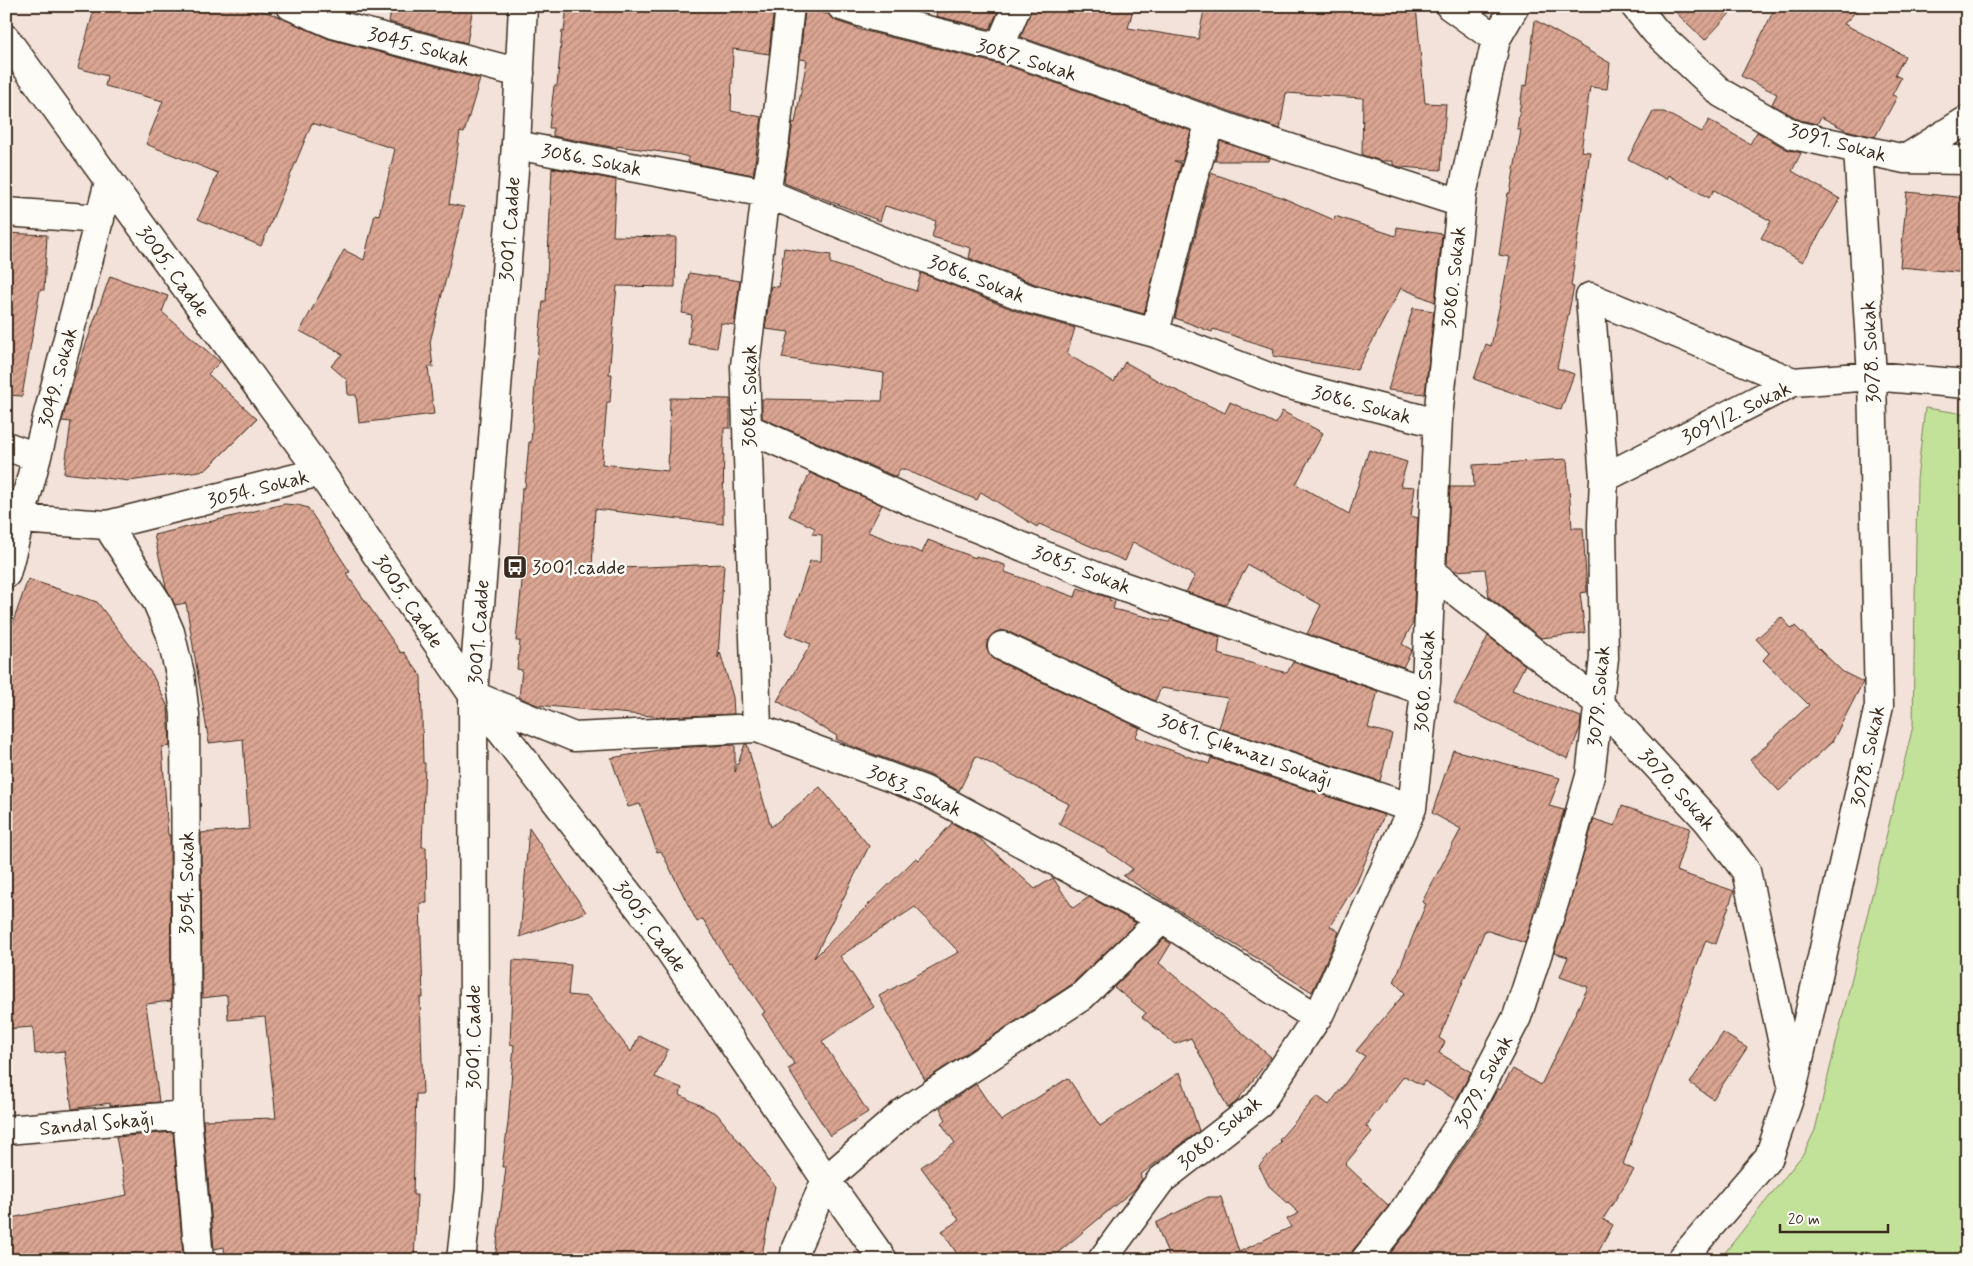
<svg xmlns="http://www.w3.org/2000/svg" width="1973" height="1266" font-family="Mynerve,sans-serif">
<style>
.park{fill:#c2e199;stroke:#7e865c}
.building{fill:url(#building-hatch);stroke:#3b2a1e}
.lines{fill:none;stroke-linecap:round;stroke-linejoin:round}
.minor-casing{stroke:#3b2a1e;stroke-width:31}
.tertiary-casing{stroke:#3b2a1e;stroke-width:31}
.minor{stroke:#fdfcf7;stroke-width:28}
.tertiary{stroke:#fdfcf7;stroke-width:28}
.labels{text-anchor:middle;stroke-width:5;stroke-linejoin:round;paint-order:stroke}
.street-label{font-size:20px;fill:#3b2a1e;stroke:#fdfcf7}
.poi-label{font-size:20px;fill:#3b2a1e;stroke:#fdfcf7;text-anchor:start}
</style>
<defs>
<pattern id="building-hatch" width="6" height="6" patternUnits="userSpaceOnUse" patternTransform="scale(1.25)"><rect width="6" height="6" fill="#dba593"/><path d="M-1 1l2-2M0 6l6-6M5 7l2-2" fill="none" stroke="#b38777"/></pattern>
</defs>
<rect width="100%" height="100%" fill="#f3e2d9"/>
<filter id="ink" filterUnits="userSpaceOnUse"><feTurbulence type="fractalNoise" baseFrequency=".02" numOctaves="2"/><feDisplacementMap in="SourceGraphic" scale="10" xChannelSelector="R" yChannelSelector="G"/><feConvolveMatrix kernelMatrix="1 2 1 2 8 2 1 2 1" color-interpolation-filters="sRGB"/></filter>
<g filter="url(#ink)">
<path class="park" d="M1925,408L1967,414V1260H1719L1804,1153L1815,1130L1913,726L1917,479Z"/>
<path class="building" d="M95,6H249L280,17L329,39L480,79L464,133L460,132L449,204L464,207L430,342L433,367H428L434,414L359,423L356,395H348L347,380L331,366L342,354L300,331L344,250L364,260L375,214L379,215L395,149L312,123L261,246L198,219L218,173L146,144L163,101L105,86L107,76L78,68Z
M392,6H473L467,43L389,22Z
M567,6H774L769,54L733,49L731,111L762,117L753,175L688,162V157L677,154L617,146V148L553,136V128H549L554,86H557L562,31L564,32Z
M939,6H1000L990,29L936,16Z
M1032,6H1134L1128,28L1198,39L1205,6H1416L1425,103L1446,104L1441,170L1400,167L1393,165V161H1382L1362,155L1363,98L1286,93L1280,129L1021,37Z
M1669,6H1737L1705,40Z
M1776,6H1861L1844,24L1905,56L1895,75L1901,78L1892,95L1897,97L1875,137L1846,130L1821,117L1817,124L1800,120L1772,104L1777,94L1741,76Z
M805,10L828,14L836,21L857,28V29L1011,67L1191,131L1182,161H1174L1181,163L1144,314L1035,284L969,258L971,248L932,237L936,221L885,206L880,221L784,183L793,122L795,123L807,60L800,59Z
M1535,20L1610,63L1607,89L1590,87L1581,151L1590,152L1571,286L1574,287L1557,368L1574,374L1561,410L1474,379L1486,344L1491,346L1510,257L1499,255L1508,193H1510L1521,130L1517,129L1523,85L1527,86Z
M1653,112H1664L1702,132L1709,120L1750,144L1757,132L1786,149L1801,153L1792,171L1840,199L1803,262L1761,238L1771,221L1714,190L1709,198L1668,175L1666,179L1628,159Z
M1220,141L1270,158L1269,161H1215Z
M552,168L616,180L613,236L676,237L675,287L617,286L609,374H612L610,402H607L602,464L668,471L670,398L730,399V428H724L723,524L595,509L592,569L724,564L718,658L720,652L733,697L734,714L662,717L537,705L519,697L522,670L517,669L520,641H516L524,562H518L522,488H525L529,442L531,443L536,370L543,301H546Z
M1211,173L1281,197L1334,220L1335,216L1396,236L1397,227L1442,234L1435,302L1401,288L1357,370L1273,356L1274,349L1213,329L1212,332L1175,318Z
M1907,192L1967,198V273L1900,267Z
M6,233L47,235L44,290H40L22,396L6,395Z
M784,248L831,255L830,263L916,291L921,273L1024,314L1075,328L1067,354L1114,382L1125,362L1167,386L1225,413L1230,402L1276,424L1282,411L1323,433L1296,484L1349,514L1369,450L1407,462L1400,486L1415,487L1411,516L1418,518L1413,623L1402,644L1412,650L1403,667L1307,634L1321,605L1248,565L1225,605L1186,592L1195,576L1133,542L1125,561L1039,524L1037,527L981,492L977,500L903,469H900L896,477L762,418V399L882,401L884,373L782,358L789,332L765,329L771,286L779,287Z
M689,273L740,281L734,325L721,323L717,348L688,344L692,315L682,313Z
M110,276L168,296L162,312L220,362L208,374L257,419L206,470L129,481L64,473L71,422L62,421L74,378Z
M1413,308L1434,311L1425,394L1388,390Z
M1567,459L1572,528H1583L1587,592L1580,593L1585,633L1541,638L1489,597L1485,569L1455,571L1447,565L1450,487H1474L1473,465Z
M810,473L882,505L868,532L922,553L928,540L976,558V556L1005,565V572L1075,597L1078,588L1110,598L1109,600L1115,602L1113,609L1169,622L1171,619L1220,637L1218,654L1287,673L1293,662L1378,691L1368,728L1392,734L1380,781L1219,728L1228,698L1161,688L1155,701L1009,632L1001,630L994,633L988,640L986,647L989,654L995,660L1140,728L1135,737L1209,764L1211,758L1384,815L1357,882L1330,926L1339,932L1312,992L1123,876L1133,869L1102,847L1059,824L1069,804L976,756L959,791L930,775L854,747L836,739L837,736L777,701L811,644L785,634L810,561H821L822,535L812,534L815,528L789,516Z
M284,504L298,505L308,508L350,572L346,573L401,653L404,652L421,676L423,763H425L422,847H426L427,903H420L423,998H420L423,1094H416L413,1195H417L414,1260L289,1255V1260H225L224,1247L214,1249L203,1120L276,1118L265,1017L228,1020L227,995L202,998L201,833L249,829L243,739L209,743L186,603L175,605L166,587L154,535Z
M28,579L97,602L152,674L168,707L170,746L162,747L168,835H170L171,1001L146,1004L159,1102L110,1106V1103L72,1109L64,1051L35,1054L33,1027L6,1029V812L12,811L6,775V642Z
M1781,617L1792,629L1795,626L1843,672L1863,682L1832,742L1779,791L1750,760L1809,705L1763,660L1769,653L1756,639Z
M1488,636L1525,665L1512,690L1581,717L1580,728L1568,759L1454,703Z
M745,744H747L771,827L820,787L869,846L814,958L916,858L919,860L952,823L979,838L1035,889L1053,878L1073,908L1089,897L1136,923L1071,985L925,1080L879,996L959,952L915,907L840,956L874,1007L822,1041L868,1112L830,1136L788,1069L795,1065L762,1014L765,1012L731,962L729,963L703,919L697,922L661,851L657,852L640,804L628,807L611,758L671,748L735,745V772Z
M1453,750L1560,778L1549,806L1564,810L1525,943L1485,930L1439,1038L1445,1042L1439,1053L1471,1072L1456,1100L1424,1081L1422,1085L1404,1076L1366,1126L1372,1132L1345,1164L1389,1206L1353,1250L1350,1260H1170L1156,1223L1208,1197H1221L1239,1252L1291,1227L1287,1219L1299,1213L1269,1186L1259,1166L1281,1142L1279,1140L1317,1096L1329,1105L1365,1056L1356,1051L1405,993L1394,982L1426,904L1422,902L1461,829L1432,813Z
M1622,806L1690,828L1676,871L1734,891L1716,944L1706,940L1623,1164L1634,1170L1603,1219L1613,1225L1594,1260H1385L1414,1224L1484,1118L1483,1117L1498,1088L1500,1090L1513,1069L1541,1085L1588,987L1560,977L1568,957L1554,953L1594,819L1615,826Z
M529,828L586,912L520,937Z
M1164,939L1171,944L1159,963L1271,1057L1236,1102L1228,1108L1191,1038L1175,1044L1142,1017L1146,1013L1114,987Z
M513,960L571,965L568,995L588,997L631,1052L639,1036L668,1050L655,1077L682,1088L680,1095L717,1114L775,1186L761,1260H495L506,1167H502L508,1123L514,1045L510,1044Z
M1723,1033L1747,1048L1713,1099L1690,1083Z
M1180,1072L1199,1131L1140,1175L1142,1179L1136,1188L1049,1260H961L942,1231L959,1220L921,1167L955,1143L941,1123L946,1120L940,1108L976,1084L1001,1121L1068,1078L1100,1126Z
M173,1132L183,1255L160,1260H6V1219L127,1195L116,1137Z"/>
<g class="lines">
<defs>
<path id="minor" d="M291,6L333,24L520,73
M841,6L875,17L1016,52L1249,135L1461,203
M1450,6L1496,39
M1635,6L1656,32L1721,93L1794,135L1905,159L1967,160
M6,39L320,472L473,695L651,923L824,1177L883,1260
M999,48L1017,6
M516,145L766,193L902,249L1030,299L1155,333L1286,384L1437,423
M1905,159L1967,120
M6,212L100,219
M1155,333L1192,182L1210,122
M747,428L917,504L1105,580L1425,691
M6,446L36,457
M1604,478L1793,382L1872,376L1967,384
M20,519L107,525L320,472
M107,525L157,602L170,632L180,674L185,715L187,1115L199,1260
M1431,572L1599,703L1708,821L1746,871L1791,1081
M6,574L109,182
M1002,646L1189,734L1412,808
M475,696L574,737L757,728L924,790L1162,919L1317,1018
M757,728L745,366L766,193L775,140L790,6
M6,1130L187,1115
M794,1260L796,1248L826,1180L904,1112L1081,997L1162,919
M1102,1260L1161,1180L1259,1104L1320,1013L1412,808L1426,682L1438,417L1462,195L1496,39L1515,6
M1365,1260L1401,1215L1466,1115L1517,1017L1555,900L1590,776L1604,658L1602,524L1604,478L1590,297L1793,382
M1681,1260L1769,1157L1792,1090L1879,706L1872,376L1858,149"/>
<path id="tertiary" d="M461,1260L469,1188L474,1029L473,695L516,145L523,6"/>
</defs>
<use href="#minor" class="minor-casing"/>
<use href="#tertiary" class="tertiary-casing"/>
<use href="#minor" class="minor"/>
<use href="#tertiary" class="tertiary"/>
</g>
</g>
<defs>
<symbol id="bus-square" viewBox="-11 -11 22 22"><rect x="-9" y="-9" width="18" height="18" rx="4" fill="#3b2a1e" stroke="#fdfcf7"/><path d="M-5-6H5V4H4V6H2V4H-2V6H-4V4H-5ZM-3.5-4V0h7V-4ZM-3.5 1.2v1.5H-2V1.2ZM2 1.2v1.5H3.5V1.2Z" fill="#fff"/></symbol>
</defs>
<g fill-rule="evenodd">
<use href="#bus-square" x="501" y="553" width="28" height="28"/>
</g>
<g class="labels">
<g class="street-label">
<text transform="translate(419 46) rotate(15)" y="7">3045. Sokak</text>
<text transform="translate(1027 59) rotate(17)" y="7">3087. Sokak</text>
<text transform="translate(1838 142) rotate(15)" y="7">3091. Sokak</text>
<text transform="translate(592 159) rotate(11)" y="7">3086. Sokak</text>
<text transform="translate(509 229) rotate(-86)" y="7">3001. Cadde</text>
<text transform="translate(174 271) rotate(54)" y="7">3005. Cadde</text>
<text transform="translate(1453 277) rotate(-84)" y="7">3080. Sokak</text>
<text transform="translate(977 278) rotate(21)" y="7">3086. Sokak</text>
<text transform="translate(1870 352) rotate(-93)" y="7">3078. Sokak</text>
<text transform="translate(57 377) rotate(-75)" y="7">3049. Sokak</text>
<text transform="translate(749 396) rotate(-90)" y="7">3084. Sokak</text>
<text transform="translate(1362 404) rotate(15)" y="7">3086. Sokak</text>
<text transform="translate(1736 412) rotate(-26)" y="7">3091/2. Sokak</text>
<text transform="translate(258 488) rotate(-14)" y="7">3054. Sokak</text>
<text transform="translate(1082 569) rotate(21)" y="7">3085. Sokak</text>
<text transform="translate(409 601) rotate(56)" y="7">3005. Cadde</text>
<text transform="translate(478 632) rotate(-86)" y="7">3001. Cadde</text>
<text transform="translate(1424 681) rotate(-86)" y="7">3080. Sokak</text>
<text transform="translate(1598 696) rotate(-85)" y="7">3079. Sokak</text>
<text transform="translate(1246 750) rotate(20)" y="7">3081. Çıkmazı Sokağı</text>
<text transform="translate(1867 756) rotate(-78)" y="7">3078. Sokak</text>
<text transform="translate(1678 789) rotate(48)" y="7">3070. Sokak</text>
<text transform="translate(915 790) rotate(24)" y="7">3083. Sokak</text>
<text transform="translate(186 883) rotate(-90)" y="7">3054. Sokak</text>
<text transform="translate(651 926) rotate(54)" y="7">3005. Cadde</text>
<text transform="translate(473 1037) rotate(-90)" y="7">3001. Cadde</text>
<text transform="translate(1483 1081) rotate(-62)" y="7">3079. Sokak</text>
<text transform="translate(97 1123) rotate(-5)" y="7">Sandal Sokağı</text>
<text transform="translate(1219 1132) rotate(-40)" y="7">3080. Sokak</text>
</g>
<g class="poi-label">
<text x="532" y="574">3001.cadde</text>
</g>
</g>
<rect width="1973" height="1266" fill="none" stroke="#fdfcf7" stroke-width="25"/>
<rect x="12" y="12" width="1948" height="1241" fill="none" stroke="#3b2a1e" stroke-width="2" filter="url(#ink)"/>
<path d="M1780 1224v8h108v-8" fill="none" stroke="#3b2a1e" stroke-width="2.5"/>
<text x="1788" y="1224" font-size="15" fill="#3b2a1e" stroke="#fdfcf7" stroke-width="4" paint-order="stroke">20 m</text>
</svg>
